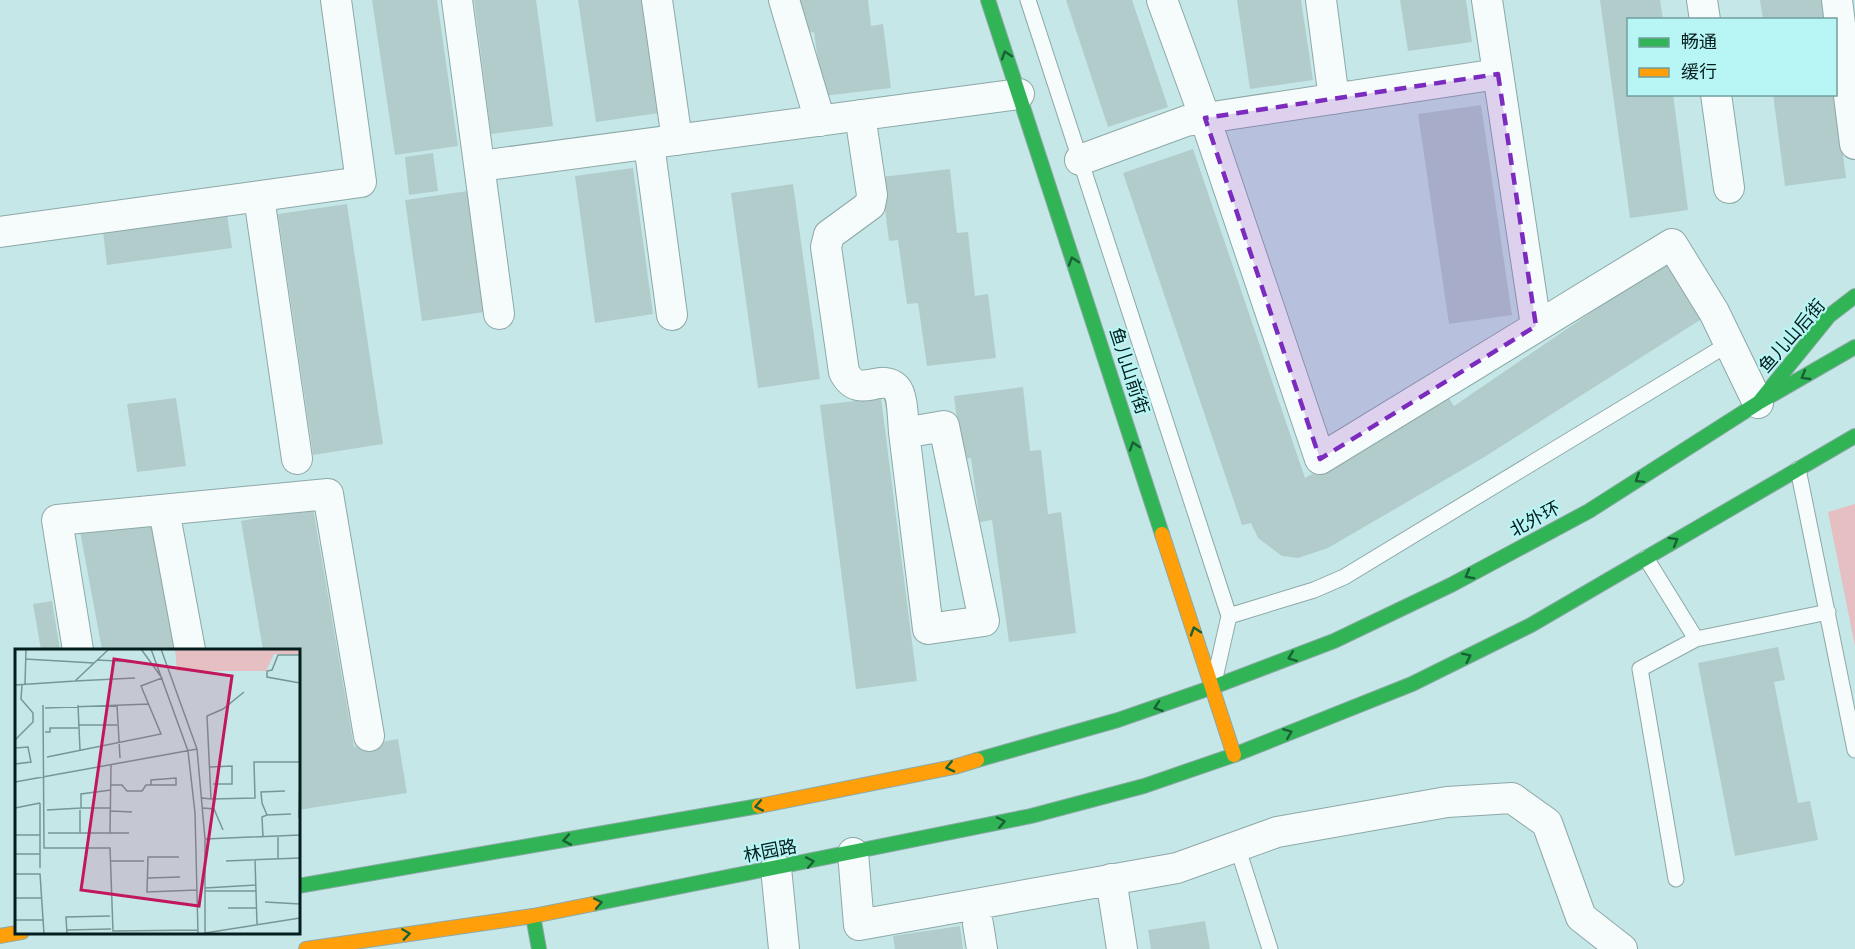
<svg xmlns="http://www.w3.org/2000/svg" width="1855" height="949" font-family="Commissioner,'Noto Sans SC',sans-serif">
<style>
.green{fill:#e5bfc2}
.building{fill:#b2cccc}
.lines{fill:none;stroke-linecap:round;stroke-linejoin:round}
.lane-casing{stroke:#8da8a8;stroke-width:17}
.street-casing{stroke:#8da8a8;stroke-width:32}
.fast-casing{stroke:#8da8a8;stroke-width:16}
.slow-casing{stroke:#8da8a8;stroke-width:16}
.lane{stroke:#f6fbfb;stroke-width:15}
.street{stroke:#f6fbfb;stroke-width:30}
.fast{stroke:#30b455;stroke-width:14}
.slow{stroke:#ff9f0a;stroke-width:14}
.oneway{stroke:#186136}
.marked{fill:#7b2cbf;fill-opacity:0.2;stroke:#7b2cbf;stroke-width:4.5;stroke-dasharray:12 8;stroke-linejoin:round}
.labels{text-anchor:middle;stroke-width:4.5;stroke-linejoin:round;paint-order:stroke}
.street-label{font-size:18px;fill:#041d1d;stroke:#b8f5f5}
.inset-road{fill:none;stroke:#789696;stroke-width:1.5}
.view{fill:#c2185b;fill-opacity:0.15;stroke:#c2185b;stroke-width:3}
.inset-edge{fill:none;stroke:#041d1d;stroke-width:3}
</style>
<rect width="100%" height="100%" fill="#c6e7e7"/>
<path class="green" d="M1855,504V646L1828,512Z"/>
<path class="building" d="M372,0H437L458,146L395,155Z
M474,0H536L553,126L491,134Z
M578,0H643L659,113L596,122Z
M798,0H868L871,26L883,24L891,88L823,96L814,32L802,34Z
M1066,0H1132L1168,107L1108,127Z
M1237,0H1301L1313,80L1250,89Z
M1400,0H1466L1472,42L1408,51Z
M1600,0H1660L1663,20H1628V94H1673L1688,210L1630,218Z
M1760,0H1822L1825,20H1763Z
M1773,94H1835L1846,178L1785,186Z
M1481,105L1512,315L1449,324L1418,114Z
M1193,149L1305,478L1447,395L1454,406L1675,255L1711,313L1486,456L1328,548L1298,558L1282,556L1258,538L1251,523L1242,525L1123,173Z
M433,153L438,191L409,195L405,157Z
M633,168L653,314L595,323L575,176Z
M950,169L957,233L968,232L975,296L988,294L996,358L927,366L918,303L907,304L898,240L889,241L881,177Z
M793,184L820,379L758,388L731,193Z
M468,191L485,312L422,321L405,200Z
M347,204L383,444L313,455L278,214Z
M227,214L232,248L107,265L103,231Z
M1023,387L1030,451L1041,450L1048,514L1061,512L1076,633L1009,642L992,520L980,522L971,458L962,459L954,396Z
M176,398L186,466L137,472L127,404Z
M881,398L917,681L856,689L820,405Z
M313,508L354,747L398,739L407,793L298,810V650H263L241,521Z
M153,518L176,650H102L80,531Z
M52,601L60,650H41L33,604Z
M1778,647L1785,680L1774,682L1798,803L1810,801L1818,840L1735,856L1698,663Z
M1205,921L1210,949H1151L1148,930Z
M960,926L963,949H895L893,936Z"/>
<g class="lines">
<defs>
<path id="lane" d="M1028,0L1229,616
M1798,469L1855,750
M1646,558L1696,639L1828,612
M1215,678L1229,616L1314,590L1344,577L1730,343
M1237,846L1270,949
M1676,879L1640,669L1696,639"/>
<path id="street" d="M457,0L499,314
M657,0L677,140
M784,0L820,121
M1162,0L1205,118L1320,459L1672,244L1714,312L1758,403
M1321,0L1334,99
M1487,0L1536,326
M1702,0L1705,20
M1837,0L1855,144
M1716,94L1729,188
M860,115L872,195L870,205L829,235L826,247L844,372C859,401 880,372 896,388C903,395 903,422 904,432C912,498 920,563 928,629L984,621L944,426L904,433
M649,144L672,315
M1080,160L1186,121L1498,74
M480,166L1019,94
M259,197L297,459
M0,232L361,182L336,0
M164,510L190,650
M78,650L57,520L328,494L369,736
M853,853L859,925L1177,868L1277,832L1447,802L1512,798L1547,823L1581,917L1622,949
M776,868L784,949
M1111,879L1122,949
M978,924L982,949"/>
<path id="fast" d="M988,0L1162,534
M1760,401L1829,316L1855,296
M1213,687L1334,641L1451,585L1589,511L1758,403L1855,347
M1234,755L1412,684L1531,625L1855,436
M977,760L1118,720L1213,687
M298,886L759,806
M593,904L1031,816L1144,786L1234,755
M533,916L539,949"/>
<path id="slow" d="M1162,534L1234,755
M759,806L954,767L977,760
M0,936L22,932
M306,949L533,916L593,904"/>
</defs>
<use href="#lane" class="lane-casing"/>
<use href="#street" class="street-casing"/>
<use href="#fast" class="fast-casing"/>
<use href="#slow" class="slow-casing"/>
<use href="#lane" class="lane"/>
<use href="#street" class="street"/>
<use href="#fast" class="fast"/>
<use href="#slow" class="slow"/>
</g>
<defs><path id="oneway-chevron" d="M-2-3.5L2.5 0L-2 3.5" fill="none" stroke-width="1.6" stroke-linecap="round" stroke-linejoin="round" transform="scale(1.5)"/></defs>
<g class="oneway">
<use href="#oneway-chevron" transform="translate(1006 55) rotate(-108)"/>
<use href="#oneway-chevron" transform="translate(1073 261) rotate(-108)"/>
<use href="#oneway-chevron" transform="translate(1805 376) rotate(150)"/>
<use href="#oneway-chevron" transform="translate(1134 446) rotate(-108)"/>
<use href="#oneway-chevron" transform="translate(1639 479) rotate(148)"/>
<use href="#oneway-chevron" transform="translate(1674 541) rotate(-30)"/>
<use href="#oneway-chevron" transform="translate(1469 575) rotate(152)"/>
<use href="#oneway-chevron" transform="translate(1195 631) rotate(-108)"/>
<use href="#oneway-chevron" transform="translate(1292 657) rotate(159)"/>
<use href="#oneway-chevron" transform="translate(1467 657) rotate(-26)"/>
<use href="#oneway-chevron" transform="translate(1158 707) rotate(161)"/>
<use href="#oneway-chevron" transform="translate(1288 733) rotate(-22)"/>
<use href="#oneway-chevron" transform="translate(950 767) rotate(167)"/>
<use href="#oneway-chevron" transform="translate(759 806) rotate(169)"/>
<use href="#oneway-chevron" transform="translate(1001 822) rotate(-12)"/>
<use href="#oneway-chevron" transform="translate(567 840) rotate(170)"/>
<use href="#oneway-chevron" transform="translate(810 862) rotate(-11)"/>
<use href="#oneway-chevron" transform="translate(598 903) rotate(-11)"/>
<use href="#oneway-chevron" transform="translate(406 934) rotate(-8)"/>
</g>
<path class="marked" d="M1498,74L1536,326L1320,459L1205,118Z"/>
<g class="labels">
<g class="street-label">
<text transform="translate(1792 336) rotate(-49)" y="6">鱼儿山后街</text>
<text transform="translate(1129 371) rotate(72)" y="6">鱼儿山前街</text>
<text transform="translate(1535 519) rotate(-28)" y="6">北外环</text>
<text transform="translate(770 851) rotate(-11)" y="6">林园路</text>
</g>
</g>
<g transform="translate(15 649)">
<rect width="285" height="285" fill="#c6e7e7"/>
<path d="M160,0H285V5H259L251,22H162Z" fill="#e5bfc2"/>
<path class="inset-road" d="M136,0L173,102M146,0L182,100M285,6H263L257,21L252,22V28L285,34M10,10L79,14M82,11L121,13M60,32L120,29M0,36L60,32L94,0M10,36L11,0M28,56L29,199H95L98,282L183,281M63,56L65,101M102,56L105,109M30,59L134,55M63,76H102M30,83H35V79H63M0,91L18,73V64L6,50L7,36M0,99L13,98L16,113L0,115M182,100L190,190V285M173,102L180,164L183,285M32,108L146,85L126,37L147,29L126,0M195,118L217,117V135H198M0,133L182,100M96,136H107L112,142H127L131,136H161V129L136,131V136M270,142L246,143L247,154L252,166L276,165M187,149L196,150L192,67L208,60L229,43M196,150L240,149L239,113H285M25,154V205M0,159L25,154M96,159H66V145L96,141M188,159L199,160L208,181M32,161L66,159M65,161V184M96,162L117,163M284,169L285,121M33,184H114M95,184L96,116M0,186H25M263,187V210M248,188L247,168L252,166M190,190L285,186M0,205H25V219M164,208H133L132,243L182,241M240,211L242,275M95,212H129M211,212L285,209M0,225H25L29,285M133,229L165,228M190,239L241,236M190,242H241M0,249H27M250,253L285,255M213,259H241M0,271H29M52,281L96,280M190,284L285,269M52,285L51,268L95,267"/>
<path class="view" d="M99,10L217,27L184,257L66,241Z"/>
<rect width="285" height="285" class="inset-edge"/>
</g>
<rect x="1627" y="18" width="210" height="78" fill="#b8f5f5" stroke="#709f9f" stroke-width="1.5"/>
<rect x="1639" y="38" width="30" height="9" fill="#30b455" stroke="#709f9f" stroke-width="1.5"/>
<text x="1681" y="48" font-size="18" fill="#041d1d">畅通</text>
<rect x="1639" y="68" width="30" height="9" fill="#ff9f0a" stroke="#709f9f" stroke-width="1.5"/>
<text x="1681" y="78" font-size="18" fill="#041d1d">缓行</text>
</svg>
